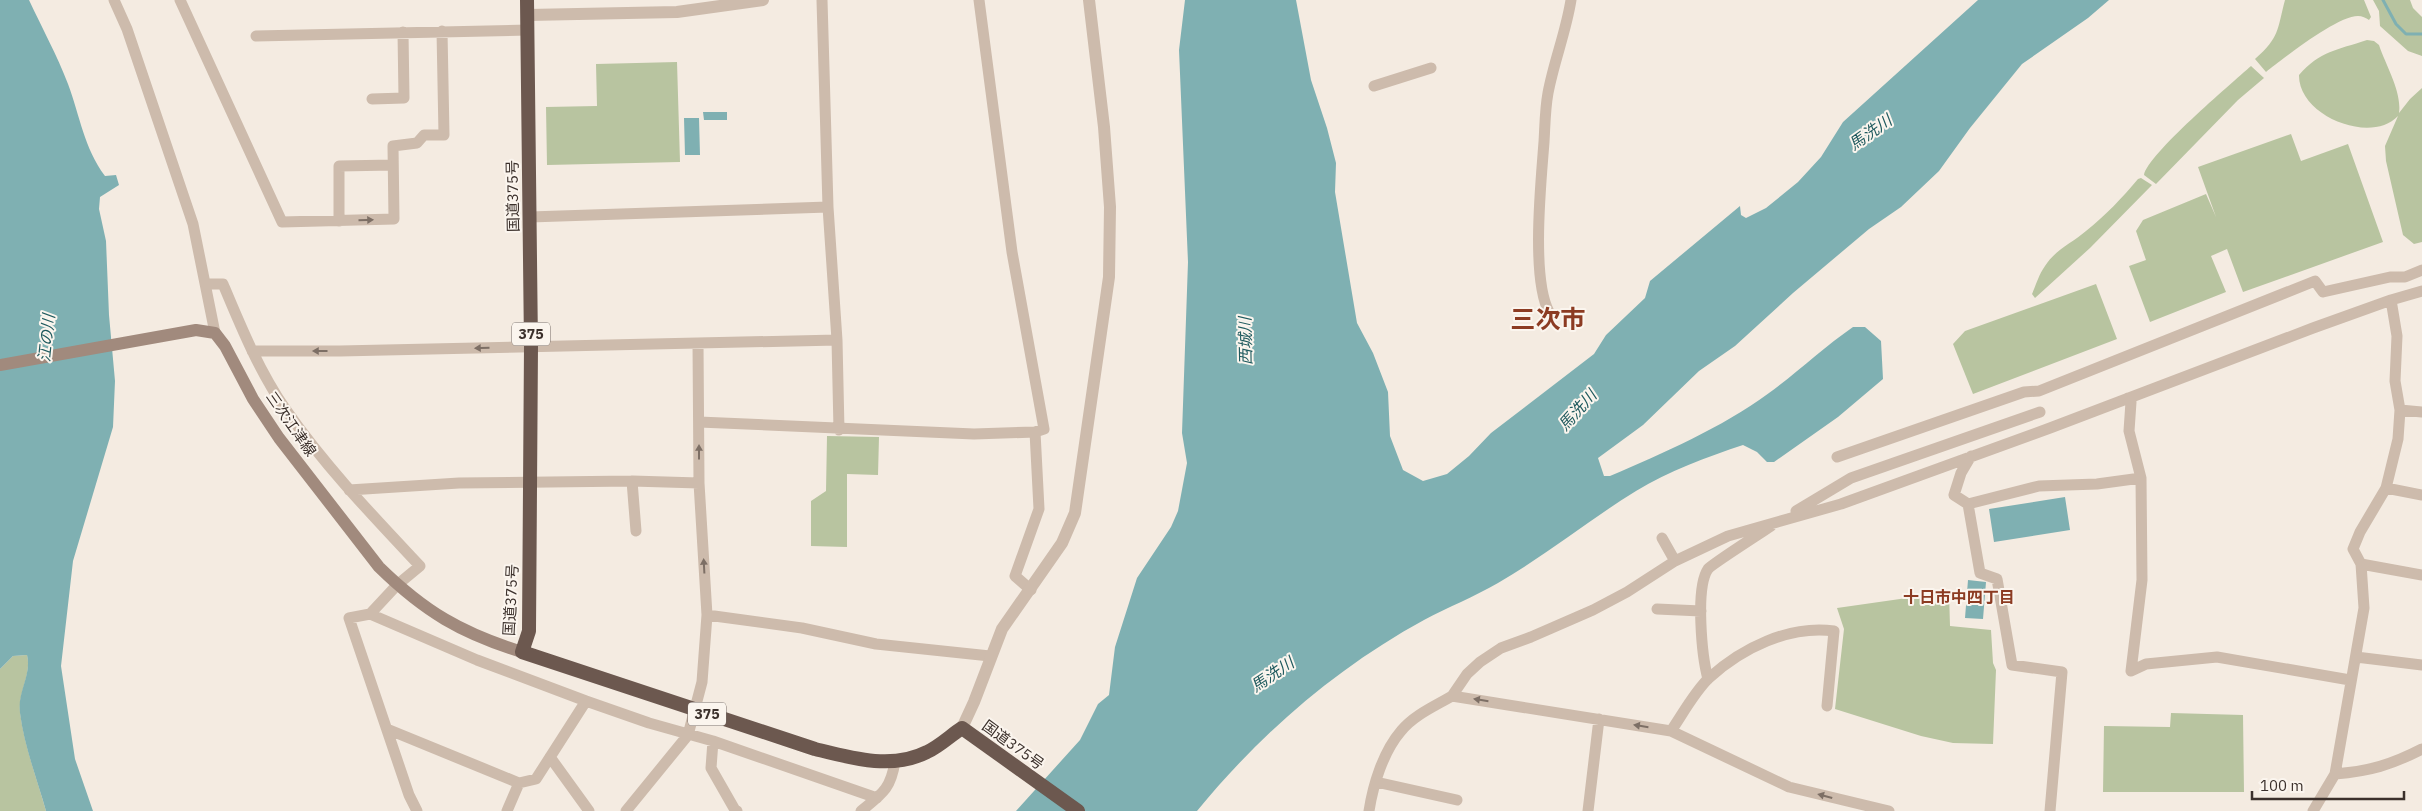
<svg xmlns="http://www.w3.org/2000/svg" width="2422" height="811" font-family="'IBM Plex Sans','Noto Sans JP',sans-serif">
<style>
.green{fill:#b8c4a0}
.water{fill:#7fb0b2}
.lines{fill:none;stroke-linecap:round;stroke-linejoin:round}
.stream{stroke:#7fb0b2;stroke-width:3}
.minor{stroke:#cdbbac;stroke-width:11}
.tertiary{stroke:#cdbbac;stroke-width:12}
.secondary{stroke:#a18a7d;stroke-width:12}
.trunk{stroke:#6c584f;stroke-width:14}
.oneway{fill:#7d6f65}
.labels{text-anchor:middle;stroke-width:4;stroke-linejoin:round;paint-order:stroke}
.shield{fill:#fbf5ee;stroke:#756b66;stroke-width:1}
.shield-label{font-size:14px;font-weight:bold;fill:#3b302b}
.street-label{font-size:15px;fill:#3b302b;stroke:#fbf5ee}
.water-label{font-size:16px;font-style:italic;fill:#1f5a5e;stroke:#fbf5ee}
.neighbourhood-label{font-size:16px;font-weight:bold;fill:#8c3b22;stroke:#fbf5ee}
.town-label{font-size:25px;font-weight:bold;fill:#8c3b22;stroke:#fbf5ee}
</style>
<rect width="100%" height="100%" fill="#f4ebe1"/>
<path class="green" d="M2285,0H2364L2371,17L2369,20C2366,18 2362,16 2358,16C2337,16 2284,58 2266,72L2255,59C2280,37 2277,30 2285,0Z
M2373,0H2410L2413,8L2422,17V56L2408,51L2380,26L2379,11Z
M2367,40L2374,41L2379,45C2386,66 2402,92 2399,113L2410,99L2422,88V242L2414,244L2403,235L2386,161L2385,146L2398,116C2371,145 2298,116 2299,75C2320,51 2337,50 2367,40Z
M677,62L680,162L547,165L546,107L597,106L596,64Z
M2251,66L2264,78L2238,100L2156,184L2144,175C2148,154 2231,84 2251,66Z
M2291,134L2301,161L2348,144L2383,242L2243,292L2227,249L2211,256L2226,292L2150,322L2129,266L2146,260L2136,231L2143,220L2206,194L2216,217L2198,167Z
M2141,178L2152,185L2090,248L2035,298L2032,294C2036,285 2039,274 2045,266C2055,250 2072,243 2086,231C2106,215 2122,198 2138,179Z
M2096,284L2117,339L1973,394L1953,344L1965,331Z
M827,436L879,437L878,475L847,474V547L811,546V501L826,491Z
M1949,592L1950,626L1991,630L1993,663L1996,670L1993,744L1953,743L1921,736L1835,709L1844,629L1837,608Z
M27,655C32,674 18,692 20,712C24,745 37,779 46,811H0V669L13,656Z
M2171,713L2243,715L2244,792H2103L2104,726L2170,727Z"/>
<path class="water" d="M0,0H29C42,28 57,55 68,84C80,116 84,148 105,176L116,175L119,185L100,197L99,209L106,241L109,315L115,381L113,427L73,561L61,666L75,759L93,811H46C37,779 24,746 20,713C17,692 32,675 27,655L13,656L0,669Z
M1185,0H1296L1311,80L1327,128L1336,163L1335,192L1357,323L1373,353L1388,392L1390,436L1403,470L1423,481L1447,474L1469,456L1491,433L1594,354L1606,335L1645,298L1650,281L1740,206L1741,215L1746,218L1766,208L1798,182L1821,157L1843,122L1978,0H2109L2088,18L2022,64L1970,128L1939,171L1901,207L1869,229L1793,293L1735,346L1699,371L1643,425L1598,458L1604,476H1610C1664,453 1721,428 1769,393C1798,372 1824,347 1853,327H1865L1881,341L1883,379L1838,417L1774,462H1767L1757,452L1743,445C1707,457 1669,471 1636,491C1589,520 1546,555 1498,583C1474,597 1448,607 1424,620C1336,668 1260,734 1197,811H1016L1080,740L1098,704L1109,695L1115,647L1137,578L1171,527L1178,511L1187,463L1182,433L1188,262L1179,50Z
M703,112H727V120H704Z
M684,118H699L700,155H685Z
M2065,497L2070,530L1994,542L1989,509Z
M1968,580L1986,582L1983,619L1965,618Z"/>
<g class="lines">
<path class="stream" d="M2383,0L2396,24L2406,34H2422"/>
<path class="minor" d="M114,0L127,29L193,224L215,333
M180,0L282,222L394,219L393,146L417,143L424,135H444L442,31
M822,0L828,207L837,340L839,430
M256,36L528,30
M1374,86L1431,68
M372,99L404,98L403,32
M530,217L828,207
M339,221V166L393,165
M207,284H223C241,327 259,371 286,410C325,466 373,516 420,566L397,585L370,614
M1549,312C1531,278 1541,182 1544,142C1545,126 1545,109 1548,93C1554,61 1566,32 1571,0
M252,351H340L837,340
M2128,398L2131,402L2129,431L2141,478L2142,580L2131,671
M2400,410L2422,412
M699,422L974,434L1035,432L1044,429L1012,252L979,0
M1971,456L1961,473L1954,495L1968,504L1980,573L1997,579L2012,665L2062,672L2050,811
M1837,457L2024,392L2039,391L2315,281L2323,292L2390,277H2405L2422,270
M632,481L636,531
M2386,488L2422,495
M349,490L459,483L632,481L699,483
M1968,504L2039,486L2097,484L2141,478
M1796,511L1851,478L2040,412
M1662,538L1675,561
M2361,564L2422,575
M1031,590L1015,576L1039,509L1035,432
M1657,609L1701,611
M707,615L802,628L876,644L990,656
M2356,657L2422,665
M2131,671L2146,664L2217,657L2350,680
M1708,679C1702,657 1695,588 1708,569C1712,564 1761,533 1771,526
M1452,696L1467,674L1480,662L1501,648L1531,637L1593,610L1627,592L1675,561L1728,536L1841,504L2050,428L2313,328L2391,300L2422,291
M387,729L519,783L536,779L586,701
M1671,731C1682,715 1695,691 1709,678C1742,648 1789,625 1834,631L1827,706
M713,741L711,768L735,810L737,811
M550,757L589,811
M2335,774C2370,771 2391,765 2422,749
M1376,782L1457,800
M417,811L409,795L349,618L370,614L477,660L586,701L649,723L713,741L877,798
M507,811L519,783
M626,811L688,735L702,682L707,615L699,483L698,343
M861,811C882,794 891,789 895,761
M1369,811C1373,785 1383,752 1401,731C1414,715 1435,706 1452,696L1671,731L1789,787L1889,811
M1588,811L1599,719
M2313,811L2335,774L2364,608L2361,564L2353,549L2360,532L2386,488L2398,439L2400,410L2395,381L2397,336L2391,300"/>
<path class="tertiary" d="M528,15L677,12L763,0
M962,728L974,702L1002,629L1062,543L1075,513L1109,277L1110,207L1104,127L1089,0"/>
<path class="secondary" d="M0,365L196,330L215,333L225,346L253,399L279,438L379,567C425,612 461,633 522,652"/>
<path class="trunk" d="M527,0L531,346L529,631L522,652L815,749C851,758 892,770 927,752C940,746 951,735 962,728L1078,811"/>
</g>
<defs><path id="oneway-solid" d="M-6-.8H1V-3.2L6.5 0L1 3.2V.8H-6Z" transform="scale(1.25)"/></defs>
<g class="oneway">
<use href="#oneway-solid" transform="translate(366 220) rotate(-2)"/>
<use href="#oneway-solid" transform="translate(482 348) rotate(178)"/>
<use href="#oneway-solid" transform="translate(320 351) rotate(-180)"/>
<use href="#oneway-solid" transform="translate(699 452) rotate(-90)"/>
<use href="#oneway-solid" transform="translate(704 566) rotate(-93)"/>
<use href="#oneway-solid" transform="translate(1481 700) rotate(-171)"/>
<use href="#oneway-solid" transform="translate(1641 726) rotate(-171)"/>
<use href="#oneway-solid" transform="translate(1825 796) rotate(-165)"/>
</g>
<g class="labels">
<g class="shield">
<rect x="512" y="322.5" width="38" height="23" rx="4"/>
<rect x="688" y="702.5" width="38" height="23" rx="4"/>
</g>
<g class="shield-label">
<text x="531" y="339">375</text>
<text x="707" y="719">375</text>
</g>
<g class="street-label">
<text transform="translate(513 196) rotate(-91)" y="5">国道375号</text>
<text transform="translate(291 424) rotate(55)" y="5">三次江津線</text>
<text transform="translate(511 600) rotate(-87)" y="5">国道375号</text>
<text transform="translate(1013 745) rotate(36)" y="5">国道375号</text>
</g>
<g class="water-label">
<text transform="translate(1870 132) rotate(-35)" y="6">馬洗川</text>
<text transform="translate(46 338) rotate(-84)" y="6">江の川</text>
<text transform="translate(1245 341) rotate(-91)" y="6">西城川</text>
<text transform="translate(1577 410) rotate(-48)" y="6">馬洗川</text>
<text transform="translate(1272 674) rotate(-34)" y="6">馬洗川</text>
</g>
<g class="neighbourhood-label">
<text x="1959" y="603">十日市中四丁目</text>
</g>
<g class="town-label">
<text x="1548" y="328">三次市</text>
</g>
</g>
<path d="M2252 791v8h152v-8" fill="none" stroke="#3b302b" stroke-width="2.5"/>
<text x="2260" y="791" font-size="15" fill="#3b302b" stroke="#fbf5ee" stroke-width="4" paint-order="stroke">100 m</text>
</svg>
